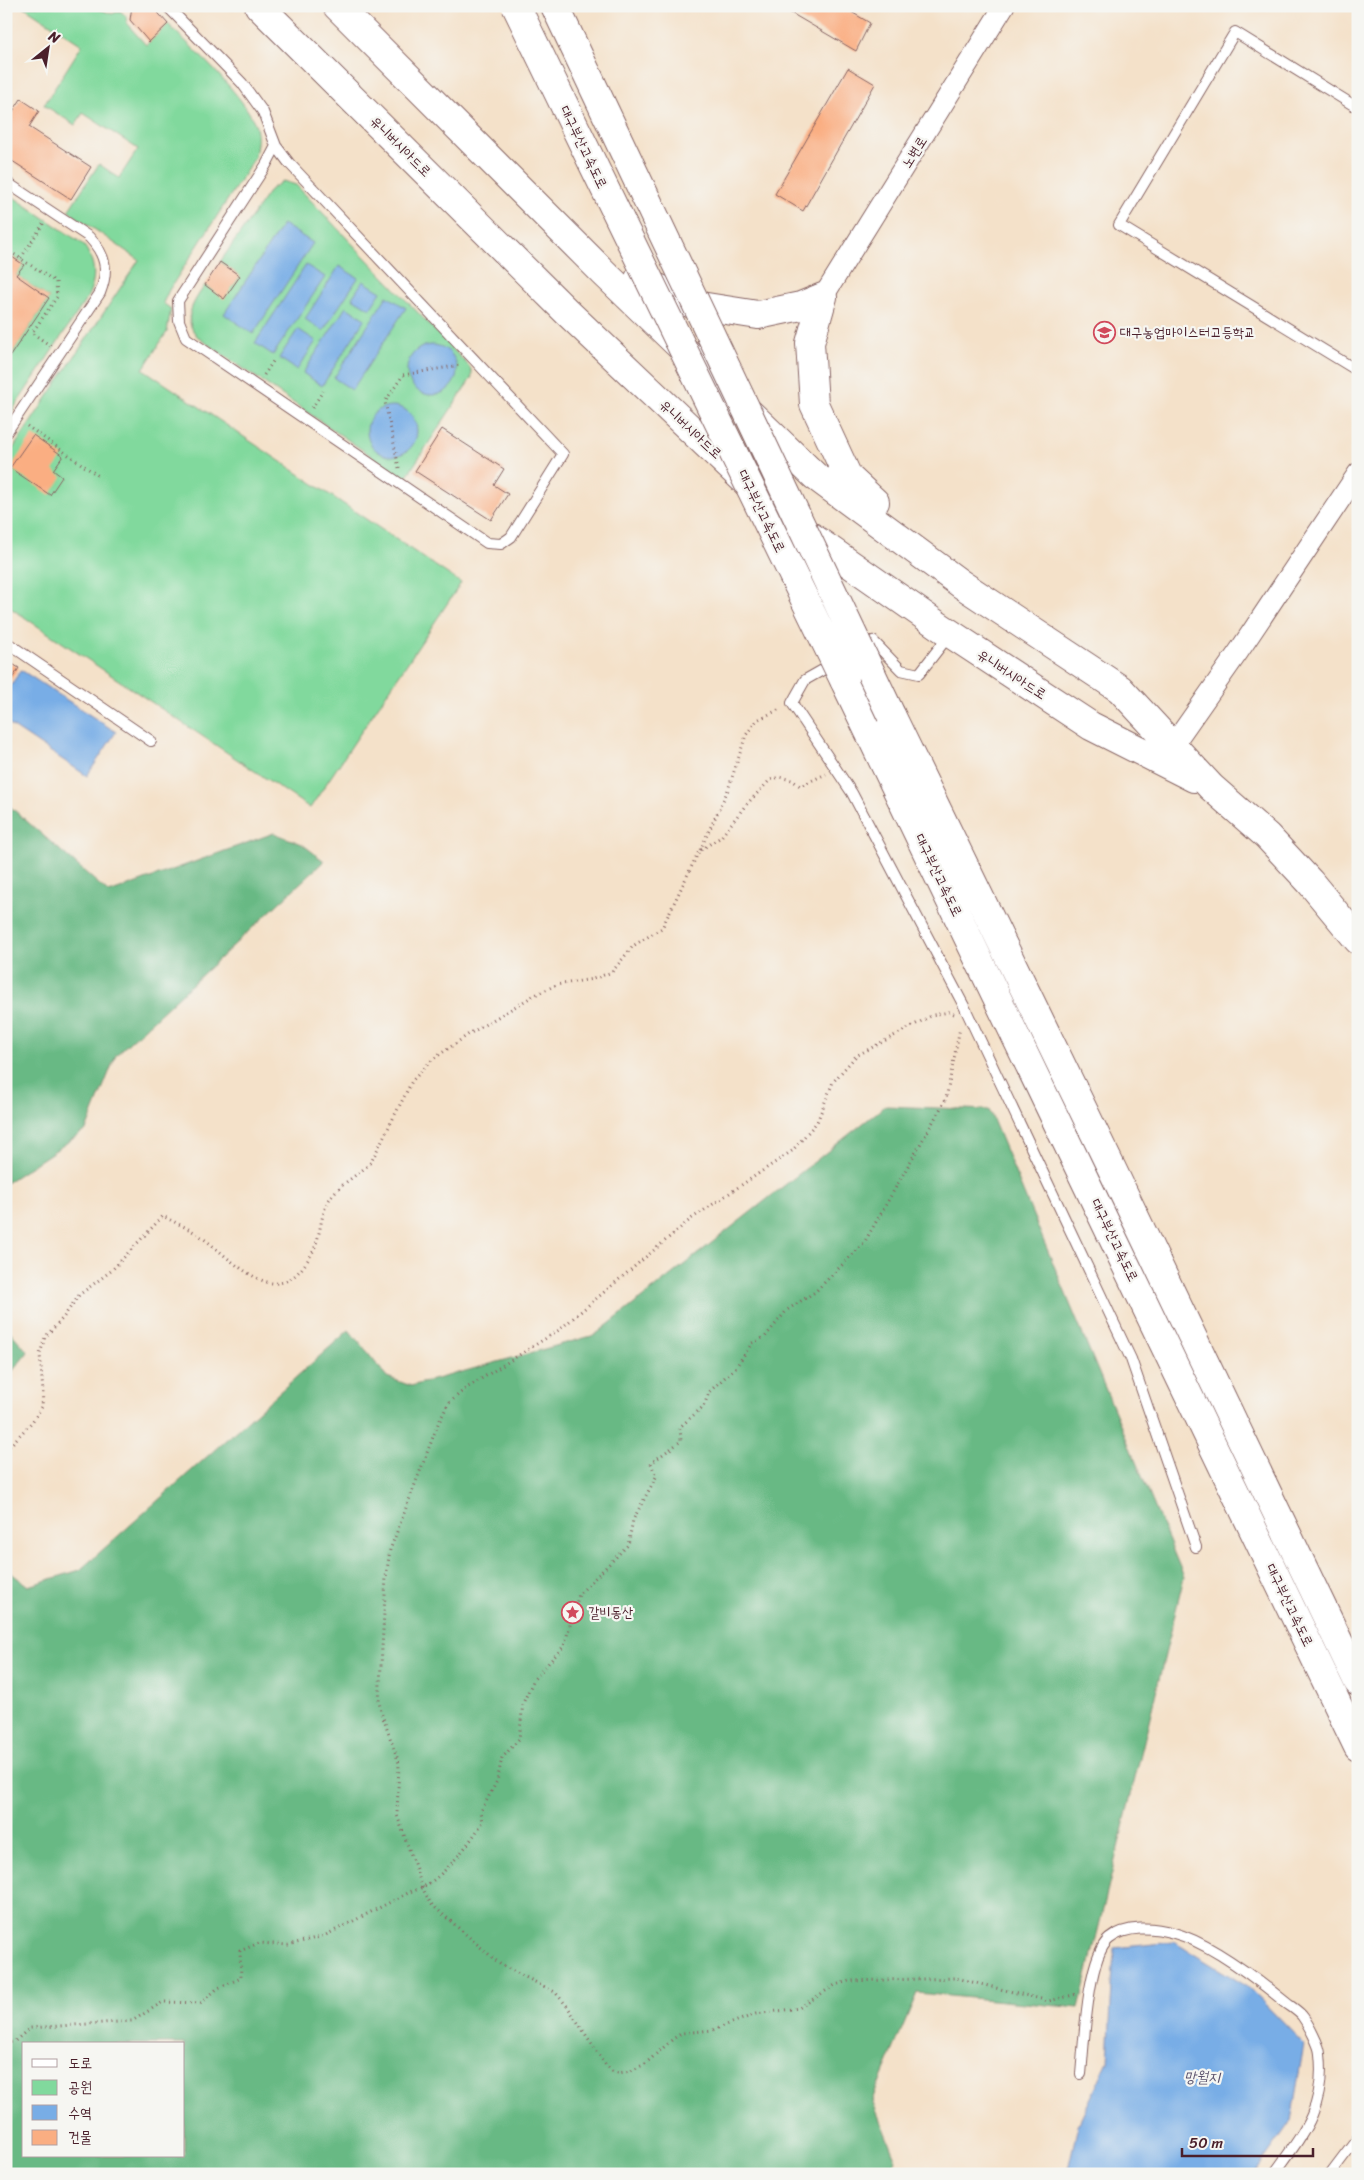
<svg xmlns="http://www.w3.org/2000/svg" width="1364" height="2180" font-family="Sriracha,'Poor Story',sans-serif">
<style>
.green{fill:#81d99d;stroke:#667c64}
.forest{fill:#68b984;stroke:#596c58;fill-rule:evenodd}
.water{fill:#78ade6;stroke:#616688}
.building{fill:#faae82}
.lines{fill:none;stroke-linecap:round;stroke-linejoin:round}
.service-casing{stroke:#866362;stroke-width:12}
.minor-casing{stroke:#866362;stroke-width:22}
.secondary-casing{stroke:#866362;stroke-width:30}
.motorway-casing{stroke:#866362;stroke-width:30}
.path{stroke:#866362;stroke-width:3;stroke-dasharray:1 4;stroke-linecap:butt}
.service{stroke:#fff;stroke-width:10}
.minor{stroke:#fff;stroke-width:20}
.secondary{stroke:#fff;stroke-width:28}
.motorway{stroke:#fff;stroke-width:28}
.motorway-bridge-casing{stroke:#866362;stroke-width:30;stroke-linecap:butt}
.motorway-bridge{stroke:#fff;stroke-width:28}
.labels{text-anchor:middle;stroke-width:4.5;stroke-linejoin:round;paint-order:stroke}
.street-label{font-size:14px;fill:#4a1f2b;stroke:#f6f6f2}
.poi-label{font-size:14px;fill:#4a1f2b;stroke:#f6f6f2;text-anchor:start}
.water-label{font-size:15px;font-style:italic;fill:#5a516c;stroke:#f6f6f2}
</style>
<rect width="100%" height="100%" fill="#f6f6f2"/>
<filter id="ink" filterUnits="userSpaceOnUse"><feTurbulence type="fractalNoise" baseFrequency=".02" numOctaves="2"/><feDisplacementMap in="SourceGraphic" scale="10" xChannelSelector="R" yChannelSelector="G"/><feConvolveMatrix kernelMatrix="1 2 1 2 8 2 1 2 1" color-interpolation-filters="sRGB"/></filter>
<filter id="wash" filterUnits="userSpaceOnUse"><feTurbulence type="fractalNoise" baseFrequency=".0096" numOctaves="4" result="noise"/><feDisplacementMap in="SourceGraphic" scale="20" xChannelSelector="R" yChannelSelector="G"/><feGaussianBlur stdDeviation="1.12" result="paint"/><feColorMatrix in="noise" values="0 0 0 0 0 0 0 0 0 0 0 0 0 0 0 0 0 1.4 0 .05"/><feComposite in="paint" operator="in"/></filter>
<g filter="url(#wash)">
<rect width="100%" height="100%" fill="#f4e1c9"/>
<path class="green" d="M23,6H91L112,14L120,11L126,16L127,24L146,45L168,24C193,49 242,93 255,124C259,135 257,148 254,159L169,290L163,303L171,309L167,332L143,369L461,583L310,808L6,605V459L139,260L68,211L99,164L119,178L138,149L83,113L75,125L44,105L82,45Z
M283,181L296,185L469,366L472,372V377L405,479L200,339C180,320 193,303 205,285L224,298L240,276L220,262L271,189Z
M6,192L83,244C96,263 97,278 87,298L6,420V362L49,298L16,275L24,264L9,255L6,259Z"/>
<path class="forest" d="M6,803L109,893L274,833L302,844L324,861L116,1055L86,1130L6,1183Z
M885,1106L989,1110L1184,1577L1079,2008L917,1993L872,2100L896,2160L885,2174H6V1569L28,1586L80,1570L349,1330L387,1377L411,1386L595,1335ZM24,2044H184V2156H24Z
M6,1327L28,1352L6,1379Z"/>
<path class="water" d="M283,224L313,243L253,334L224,314Z
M306,265L325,277L273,355L255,343Z
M339,266L358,278L323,331L305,319Z
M363,281L381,292L370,309L352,298Z
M387,296L406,308L352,390L334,378Z
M346,307L365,319L322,386L303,373Z
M298,329L316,341L297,370L279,358Z
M407 370a25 25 0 1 1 50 0a25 25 0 1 1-50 0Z
M367 431a25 25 0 1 1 50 0a25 25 0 1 1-50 0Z
M21,670L116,732L87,776L6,722V692Z
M1174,1942L1248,1987L1304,2044L1291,2121L1254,2174H1067L1078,2125L1108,2061L1114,1948Z"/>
<g id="blocks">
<path class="building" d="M132,6H152L168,24L149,42L130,20Z
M779,6H841L870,23L856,51Z
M848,68L875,84L803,211L775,194Z
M21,99L39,111L29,127L91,167L71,199L6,157V122Z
M9,255L24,265L16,275L49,298L6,362V259Z
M220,262L240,276L224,299L205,285Z
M442,429L504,469L494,485L508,494L491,520L415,471Z
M33,435L63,456L53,470L62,477L50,495L10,468Z
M6,660L19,668L6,688Z"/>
</g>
</g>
<g filter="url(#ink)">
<use href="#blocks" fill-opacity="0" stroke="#866362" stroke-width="1"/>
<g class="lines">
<defs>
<path id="service" d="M167,6L242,83L263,112L276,146L289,163L563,454L511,537L501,544L487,543L186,338L179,321L178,301L266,165L276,146
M1358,108L1235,32L1119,225L1358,371
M6,182L89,237C106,255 109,270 100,293L6,433
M6,642L151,741
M861,648L873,641L901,670L919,674L950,634
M835,663L805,680L792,703L852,793L965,1008L1131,1359L1196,1547
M1081,2074C1084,2046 1087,1957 1109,1939C1126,1925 1154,1927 1174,1933C1208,1942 1258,1980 1285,2002C1291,2007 1299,2011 1303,2017C1308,2024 1320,2046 1320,2054C1326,2107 1303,2134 1274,2174
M1330,2174L1358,2137"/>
<path id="minor" d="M823,297L1004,6
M1173,745L1239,651L1358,473"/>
<path id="secondary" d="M259,6L567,312L783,517L939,626L1091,726L1194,778
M337,6L604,273L815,476L961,584L1120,689L1211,787L1267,836L1310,882L1358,940
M639,279L694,305L758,315L801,306L823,297L810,343L814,404L848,477L875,502"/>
<path id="motorway" d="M844,680L1358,1747
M891,715L1111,1167L1358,1682"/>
</defs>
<use href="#service" class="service-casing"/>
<use href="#minor" class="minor-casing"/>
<use href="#secondary" class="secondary-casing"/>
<use href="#motorway" class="motorway-casing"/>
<path class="path" d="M6,249L56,282L57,297L32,333L51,346
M21,258L45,221
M264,375L274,360
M312,408L323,391
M27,426L100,477
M399,468L385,402L403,375L461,365
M700,850L728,790L746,735L757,720L780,709
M954,1014L949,1012L933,1015L856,1056L833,1082L817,1122L792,1151L691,1219L559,1330L465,1389L448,1404L438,1424L390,1550L386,1577L379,1701L381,1712L399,1763L397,1815L423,1889L431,1904L501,1965L555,1992L567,2006L605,2064L612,2071L618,2073L631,2071L645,2064L673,2039L682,2033L713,2030L756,2014L799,2008L835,1985L849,1981L956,1978L1049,2001L1077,1994
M6,1450L32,1422L42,1407L43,1392L40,1354L45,1337L63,1318L79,1295L111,1271L163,1216C175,1223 189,1228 200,1236C219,1249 254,1286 278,1283C293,1282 304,1267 311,1255C322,1237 319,1213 331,1197C341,1183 359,1175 371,1162L407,1091L412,1081L432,1060L469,1034L533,996L556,985L593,979L612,972L633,946L662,928L699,851L721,837L745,806L770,780L779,777L792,780L800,786L826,774
M6,2044L15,2041L30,2028L132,2021L163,2002L201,2003L218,1988L241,1978L240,1951L259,1943L288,1945L324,1936L412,1891C439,1885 468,1845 483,1822L481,1811L497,1781L502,1758L519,1739L523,1703L534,1679L564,1646L579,1594L628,1545L633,1520L656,1477L651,1463L681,1441L680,1427L704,1406L709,1392L736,1367L752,1343L765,1337L787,1310L815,1292L864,1243L946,1099L960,1028"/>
<use href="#service" class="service"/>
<use href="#minor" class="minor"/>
<use href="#secondary" class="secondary"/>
<use href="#motorway" class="motorway"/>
<defs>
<path id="motorway-bridge" d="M516,6L844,680
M555,6L891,715"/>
</defs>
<use href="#motorway-bridge" class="motorway-bridge-casing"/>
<use href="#motorway-bridge" class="motorway-bridge"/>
</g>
</g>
<defs>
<symbol id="school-ring" viewBox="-11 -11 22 22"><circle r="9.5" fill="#f6f6f2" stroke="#d1495b" stroke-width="1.5"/><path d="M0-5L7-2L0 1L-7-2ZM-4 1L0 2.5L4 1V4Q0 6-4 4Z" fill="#d1495b"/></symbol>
<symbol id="sight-ring" viewBox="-11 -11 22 22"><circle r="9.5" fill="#f6f6f2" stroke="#d1495b" stroke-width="1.5"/><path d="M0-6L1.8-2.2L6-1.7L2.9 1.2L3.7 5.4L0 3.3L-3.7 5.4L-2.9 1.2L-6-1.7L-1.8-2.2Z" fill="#d1495b"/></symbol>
</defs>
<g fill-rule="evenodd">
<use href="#school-ring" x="1092" y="320" width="25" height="25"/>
<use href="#sight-ring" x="560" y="1600" width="25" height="25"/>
</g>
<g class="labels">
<g class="street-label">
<text transform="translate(401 146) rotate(45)" y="5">유니버시아드로</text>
<text transform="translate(584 147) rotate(64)" y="5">대구부산고속도로</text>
<text transform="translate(914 152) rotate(-58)" y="5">노변로</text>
<text transform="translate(691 429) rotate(43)" y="5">유니버시아드로</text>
<text transform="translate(762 511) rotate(64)" y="5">대구부산고속도로</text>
<text transform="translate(1012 674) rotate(33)" y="5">유니버시아드로</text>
<text transform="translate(939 875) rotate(64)" y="5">대구부산고속도로</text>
<text transform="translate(1115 1240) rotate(64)" y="5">대구부산고속도로</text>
<text transform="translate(1290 1605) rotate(64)" y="5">대구부산고속도로</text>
</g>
<g class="poi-label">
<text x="1120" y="337">대구농업마이스터고등학교</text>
<text x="588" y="1617">갈비동산</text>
</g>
<g class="water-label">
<text x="1202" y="2082">망월지</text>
</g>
</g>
<rect width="1364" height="2180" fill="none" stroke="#f6f6f2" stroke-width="25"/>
<rect x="22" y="2042" width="162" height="115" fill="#f6f6f2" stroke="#b1a0a2"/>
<rect x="32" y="2059" width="25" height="8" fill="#ffffff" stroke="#b1a0a2"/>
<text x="68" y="2068" font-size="15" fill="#4a1f2b">도로</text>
<rect x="32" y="2080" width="25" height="15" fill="#81d99d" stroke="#b1a0a2"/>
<text x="68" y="2092" font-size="15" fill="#4a1f2b">공원</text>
<rect x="32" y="2105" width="25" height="15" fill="#78ade6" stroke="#b1a0a2"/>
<text x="68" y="2118" font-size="15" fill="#4a1f2b">수역</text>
<rect x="32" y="2130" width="25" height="15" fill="#faae82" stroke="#b1a0a2"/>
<text x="68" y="2142" font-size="15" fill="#4a1f2b">건물</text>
<g transform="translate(48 48) rotate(30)" stroke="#f6f6f2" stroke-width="4" paint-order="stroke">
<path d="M0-4L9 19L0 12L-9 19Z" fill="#4a1f2b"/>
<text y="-8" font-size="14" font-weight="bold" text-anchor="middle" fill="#4a1f2b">N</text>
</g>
<path d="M1182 2148v8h131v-8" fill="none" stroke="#4a1f2b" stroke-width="2.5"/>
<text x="1189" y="2148" font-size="15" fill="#4a1f2b" stroke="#f6f6f2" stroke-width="4" paint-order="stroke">50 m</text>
</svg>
